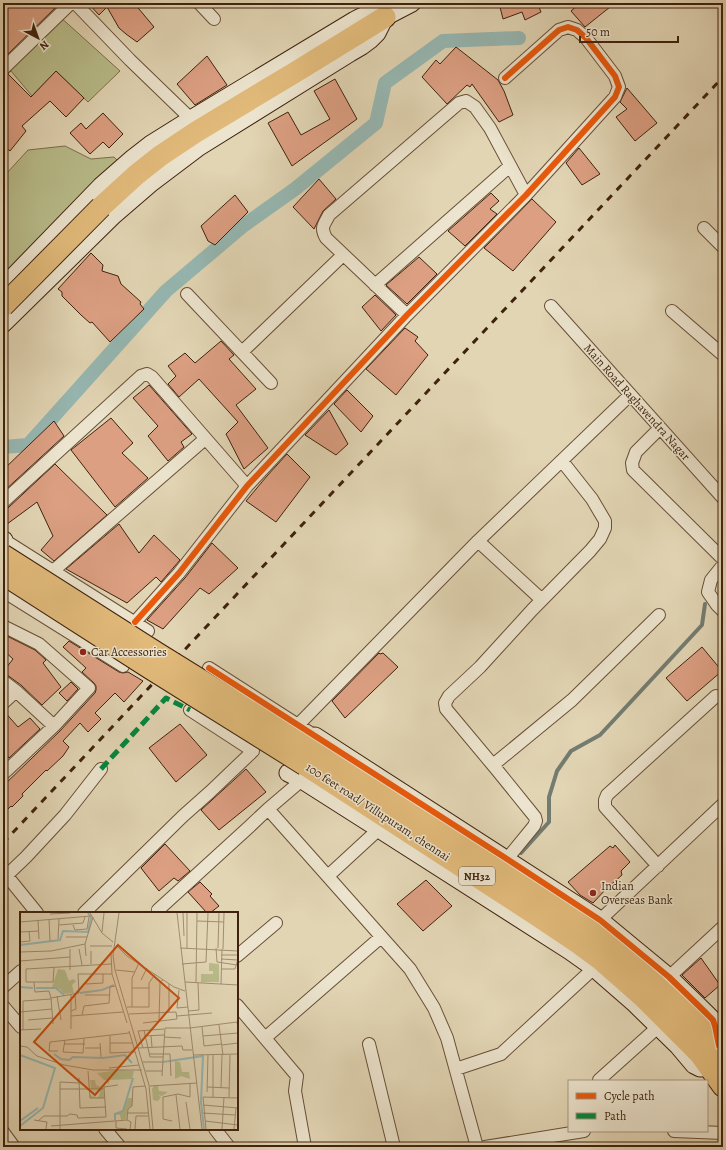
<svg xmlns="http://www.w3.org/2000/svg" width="726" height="1150" font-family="Alegreya,serif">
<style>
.green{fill:#b8bc8a;stroke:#7c6f4c}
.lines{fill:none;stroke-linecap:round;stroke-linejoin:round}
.stream{stroke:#737c71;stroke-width:4}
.canal{stroke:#96b8b3;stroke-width:14}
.building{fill:#dc9f82;stroke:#3f220d}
.street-casing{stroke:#684f37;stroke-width:14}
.secondary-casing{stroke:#3f220d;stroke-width:19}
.highway-casing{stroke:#3f220d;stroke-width:23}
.street{stroke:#ece4ce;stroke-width:12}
.secondary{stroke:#ece4ce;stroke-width:17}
.highway{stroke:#e1ba7a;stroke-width:21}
.rail{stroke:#3f220d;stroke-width:3;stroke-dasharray:7 7;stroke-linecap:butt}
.highway-bridge-casing{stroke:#3f220d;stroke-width:23;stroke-linecap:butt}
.highway-bridge{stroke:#e1ba7a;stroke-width:21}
.quiet{stroke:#00873e;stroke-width:5;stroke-dasharray:10 5;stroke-linecap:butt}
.cycleway-casing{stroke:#ece4ce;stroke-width:8}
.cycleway{stroke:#e8590c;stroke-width:6}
.poi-dot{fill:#8f2418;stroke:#ece4ce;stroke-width:1.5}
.labels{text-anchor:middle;stroke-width:3;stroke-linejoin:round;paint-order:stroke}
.shield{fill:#ece4ce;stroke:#735c47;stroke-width:1}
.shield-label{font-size:11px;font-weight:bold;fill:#3f220d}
.street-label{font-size:12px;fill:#3f220d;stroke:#ece4ce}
.poi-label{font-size:12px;fill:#3f220d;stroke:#ece4ce;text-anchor:start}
.inset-river{fill:none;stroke:#96b8b3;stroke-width:2}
.inset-road{fill:none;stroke:#a18d71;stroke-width:1}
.view{fill:#c64e0c;fill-opacity:0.15;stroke:#c64e0c;stroke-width:2}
.inset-edge{fill:none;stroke:#3f220d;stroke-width:2}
</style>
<rect width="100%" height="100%" fill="#e2d5b4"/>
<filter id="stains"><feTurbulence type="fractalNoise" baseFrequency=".005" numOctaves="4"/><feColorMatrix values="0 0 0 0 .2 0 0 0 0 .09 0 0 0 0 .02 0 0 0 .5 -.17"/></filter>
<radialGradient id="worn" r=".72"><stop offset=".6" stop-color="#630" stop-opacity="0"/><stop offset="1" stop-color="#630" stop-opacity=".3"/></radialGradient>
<path class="green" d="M58,15L120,71L88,102L56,71L32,96L11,71L3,78V69Z
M65,146L91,159L114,157L121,164L3,287V171L6,174L28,150Z"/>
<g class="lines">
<path class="stream" d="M722,582L723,581
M521,853L549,822V797L557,771L571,751L600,735L702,625L705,604"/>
<path class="canal" d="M3,447L28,445L166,291L243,226L295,189L376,123L385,83L443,41L519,38"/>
</g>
<path class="building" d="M11,3H60L3,59V12Z
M88,3H134L154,27L137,42L126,34L119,28L107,7L99,15Z
M499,3H544V5L539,7L541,12L525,20L522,12L503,19Z
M580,3H615L585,27L571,11Z
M456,47L498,80L504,91L513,115L499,122L472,84L470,87L467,85L447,104L422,77L436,60L440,64Z
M207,56L227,85L195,105L177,84Z
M56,71L84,98L66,117L50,101L22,126L26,131L10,151L3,145V121L8,117L3,111V79L8,74L31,97Z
M335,79L357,119L292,166L268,123L288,112L301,135L330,119L314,91Z
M627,88L657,123L635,141L616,117L627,109L620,102Z
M103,113L123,134L109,148L103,142L90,154L70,133L81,123L86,129Z
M579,148L600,174L582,185L566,163Z
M319,179L336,199L323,211L314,229L293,207Z
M491,193L499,201L490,209L497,214L465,246L448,231Z
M235,195L248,212L215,245L208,241L201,226Z
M532,199L556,222L513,271L484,248Z
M91,253L103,265L102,271L118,276L121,284L141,302L140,304L144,309L110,342L92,322L90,323L81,315L62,296V292L58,289Z
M419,257L437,274L407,304L386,285Z
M375,295L396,315L381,331L362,307Z
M405,328L418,337L415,341L428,355L396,395L366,369Z
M221,341L234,355L229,359L256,389L236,405L268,448L244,469L226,434L238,422L199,379L179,397L168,384L176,376L168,366L185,353L195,363Z
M149,385L192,434L181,442L184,447L168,461L148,436L158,426L133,398Z
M347,390L373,416L361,432L334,404Z
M329,410L348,444L336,455L305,435Z
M111,418L133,443L122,453L148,478L115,507L71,450Z
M54,421L64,436L3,492V470Z
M287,454L310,477L276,522L246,501L267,476Z
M55,464L107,515L54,561L41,550L53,536L37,502L3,527V509L8,508Z
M119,524L139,553L154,535L180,560L161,582L156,577L127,603L66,569Z
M212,543L238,568L209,594L200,588L163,629L147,620L185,578Z
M3,634L35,650L46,660L43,663L61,687L42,705L21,685L3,672L13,659L3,650Z
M69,641L119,672L123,673L128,672L143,681L124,702L115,693L95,713L101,719L88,732L80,723L63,741L69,747L63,756L47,771L46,770L22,794L23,796L12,807L11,806L3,814V786L60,731L95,693L96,690V686L94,683L82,672L86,668L63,647Z
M702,647L722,671L687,701L666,678Z
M379,653L380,654L383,653L398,667L345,718L332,701Z
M71,682L78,689L67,701L59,693Z
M3,710L18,727L30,718L40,729L9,758L3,750Z
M180,724L207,755L176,782L149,748Z
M246,769L266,792L219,830L201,810Z
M165,844L190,871L178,881L174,878L159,891L141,868Z
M615,845L630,862L621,871L622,875L606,889L593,903L580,895L568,882L610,846L613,848Z
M426,880L452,906L423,931L397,904Z
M200,882L212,894L210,896L219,906L210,913H207L188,892Z
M701,958L720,985L705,998L682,975Z"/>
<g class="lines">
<defs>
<path id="street" d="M75,3L130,60L191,119
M199,3L214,19
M3,69L71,3
M704,228L723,247
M375,285L510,166
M187,294L271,383
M551,306L723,498
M672,311L723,355
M407,315L326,238C320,227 324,225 329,215L459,103L466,101L475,107L490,128L526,195
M242,352L343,255
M660,428L636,452L632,463L633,470L723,559
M3,502L141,376L147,374L152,377L247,486
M4,540L148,631
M478,541L542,600
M723,565L711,580L708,592L717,605L723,611
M53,571L205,439
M3,591L123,666
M135,622L179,573L247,486L407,315L526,195L615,97L619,87L615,76L586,38L577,30L568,27L559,30L505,78
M3,626L39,644L89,688L54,726L3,774
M209,668L315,736
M3,681L16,691L54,726
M3,703L16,691
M298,725L478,541L630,395
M493,765L572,700L659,615
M268,809L410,969L434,1008L447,1038L477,1147
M507,859L534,826L536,821L535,817L497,770L446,709L445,703L449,696L480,667L532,610L590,551L600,539L605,528V521L592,499L562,461
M658,866L605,807V800L607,795L716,696
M7,876L37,913
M328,876L379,829
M3,879L26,857L65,815L101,769
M84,913L183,816L210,792L253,751L190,710
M160,913L158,910L249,827L268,809L302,780
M600,920L723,804
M237,956L276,923
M669,977L723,927
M3,987L21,971
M237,1005L297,1076L295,1091L305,1147
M3,1006L21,1027
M265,1038L381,937
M369,1044L394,1147
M456,1069L501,1054L594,968
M599,1080L658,1027
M105,1129L120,1147
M215,1129L229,1147
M674,1131L723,1133
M3,1132L14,1147
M485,1147L584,1131"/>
<path id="secondary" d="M3,287L101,186L133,158L151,144L191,119L355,20C368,13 370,14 385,17
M3,324L114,215L150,184L199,147L350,53L362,46L370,40L377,33L385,17L412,3
M3,540H4L3,541
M315,736L600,920L669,977L704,1011L713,1020L715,1026L719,1046
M288,773L302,780L379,829L570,951L594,968L633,1002L678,1046L694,1065L700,1068L710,1067"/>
<path id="highway" d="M101,207L136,175L160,156L196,132L294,73L385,17
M315,751L392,800L590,930C621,954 650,979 678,1006C694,1021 709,1035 723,1052
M305,765L533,913L578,943L601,960L642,996L700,1054L723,1086"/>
</defs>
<use href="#street" class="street-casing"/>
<use href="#secondary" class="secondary-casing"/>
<use href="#highway" class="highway-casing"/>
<use href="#street" class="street"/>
<use href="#secondary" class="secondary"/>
<use href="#highway" class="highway"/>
<path class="rail" d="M3,843L723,77"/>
<defs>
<path id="highway-bridge" d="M3,306L101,207
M3,555L157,653L315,751
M3,574L148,667L305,765"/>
</defs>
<use href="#highway-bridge" class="highway-bridge-casing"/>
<use href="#highway-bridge" class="highway-bridge"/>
<path class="quiet" d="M101,769L166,698L190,710"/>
<defs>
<path id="cycleway" d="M135,622L179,573L247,486L407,315L526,195L615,97L619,87L615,76L586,38L577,30L568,27L559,30L505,78
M209,668L507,859L600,920L669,977L704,1011L713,1020L715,1026L719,1046"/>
</defs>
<use href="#cycleway" class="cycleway-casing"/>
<use href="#cycleway" class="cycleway"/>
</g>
<g class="poi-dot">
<circle cx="83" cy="652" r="4"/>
<circle cx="593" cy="893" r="4"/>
</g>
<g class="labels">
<rect class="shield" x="459" y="867" width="36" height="18" rx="3"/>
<g class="shield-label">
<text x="477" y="880">NH32</text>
</g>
<g class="street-label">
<text transform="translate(637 402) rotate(48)" y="4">Main Road Raghavendra Nagar</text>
<text transform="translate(378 812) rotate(33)" y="4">100 feet road/ Villupuram, chennai</text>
</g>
<g class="poi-label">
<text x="91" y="656">Car Accessories</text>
<text x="601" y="890">Indian<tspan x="601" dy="14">Overseas Bank</tspan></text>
</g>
</g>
<g transform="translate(20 912)">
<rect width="218" height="218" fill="#e2d5b4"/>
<path d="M189,51L199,52V70H181V62H193V59H189ZM38,57L45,58L49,69L53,67L56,69L52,73L54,81L44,82L40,77L32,75ZM155,149L160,150L162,160H169L170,167L161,164L155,167ZM100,158L114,159L112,167L90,168L88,173L87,168H84L77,161ZM70,168H75L76,173L83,176L85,186H70V182L74,185L75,182V186L78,185L80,181L79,177H71ZM134,174H138L139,179L148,180L142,184L138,183L141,185L138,189L133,188L132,177ZM108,186H112V194L108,196L106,207L101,208L100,203L95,202L102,200Z" fill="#b8bc8a"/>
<path class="inset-river" d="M0,33L40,28L43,19L68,20L71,6L68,1M0,75L13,76M16,76H36L44,83M60,81L82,78L94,73M34,142L41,147L49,148L53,145L83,146L105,143L112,151M0,143L35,156L23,196L0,214M143,150L183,144L181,190L184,217M95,208V202L103,199L113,166M0,209L18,196"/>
<path class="inset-road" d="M70,1L82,21L93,30M99,1L93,43L95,58L129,173L133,217M157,1L182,217M163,1L164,24M30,2L50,1M29,7L30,29M18,8L19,27M177,9L204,10M0,10L71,4M39,13L63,11L65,5M53,13L55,18L67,17L69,5M0,20L19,19M82,20L84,1M46,25H67M38,27L39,7M0,30L10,29L9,19M65,32L66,44M96,33L107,44L154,75L165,79M70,34H92M160,36L218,39M167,36V1M196,36L197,50L217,53M198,36L199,1M50,37V58M59,37L62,53M203,37L204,1M71,39V52M0,40L31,39L65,32L73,5M91,42L92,62L107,111M201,43H218M201,47L218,48M0,49L50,45M162,52L186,50L188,1M202,57H215L218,47M96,58L115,60M121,68L127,56M14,70H33L34,56M165,70L218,73M176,71L177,1M66,72L83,71V62M201,72L202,37M112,76H129M159,78L157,96L168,95M51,83V117M65,83H90M37,84L41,108M31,86L29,79L15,80L14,70H6V57L91,52M107,95H129V71L135,62M112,95V66L119,51M51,99L56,97L55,83M168,99L179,98L178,71M0,100L32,97M149,100V72M109,102L156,100L157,107L123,111M62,103L64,94L89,91L90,75L95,74M51,104L103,100M157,104L192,101M8,108L32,106M139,109L140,70L143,68M33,112L31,86L59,81L58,62H92M199,113L203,143M182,115L184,134L202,132M170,116L217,110L218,116M0,118L21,117M3,118V89L31,87M124,118L130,145H143M109,119L126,177L130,217M131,123L132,135M90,124V141L115,140M124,124L144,123M183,124L218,121M144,125L161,126M45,128L43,140L63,141L64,127M80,131L81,145M90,131H113M44,132H65M202,133L218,131M0,134L7,135L17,144L44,153M65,136H81M118,136L162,134L163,138H172M123,136L118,119L144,117M38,139H29L30,130L109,121M129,142H150L151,164M173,143L218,142M123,150H143M44,153L73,158H122M89,156L119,153M68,159L70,186H85M126,159H142M142,164L145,116H170M59,166L60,196L86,195M130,174L177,171M187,175L209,176M201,176L202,143M40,177H84M187,180L188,143M156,183L160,217M193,185V143M209,185L210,143M166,190L170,217M183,193L218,196M108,201H128M183,201L215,203M86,205L84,175L98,173M14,208L27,210L26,217M107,208L108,197L112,194L113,175L125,174M18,209L24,204H47L50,202L57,203L58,206L86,205M96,209V216L107,217M152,209L143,207V185L158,182L170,185V171M185,209L218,213M31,214L107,208L111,210L110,217M40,217V170L59,171M115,217L116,204H128M186,217L183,185L218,186M202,217L204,185M214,217L216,196"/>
<path class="view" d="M98,33L159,86L75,183L14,130Z"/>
<rect width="218" height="218" class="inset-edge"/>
</g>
<rect width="726" height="1150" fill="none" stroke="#e2d5b4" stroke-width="16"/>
<rect x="4" y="4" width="718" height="1142" fill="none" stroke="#3f220d" stroke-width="2"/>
<rect x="8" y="8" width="710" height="1134" fill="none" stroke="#3f220d"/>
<rect x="568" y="1080" width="140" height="52" fill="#ece4ce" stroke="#a79681"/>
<rect x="576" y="1093" width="20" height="6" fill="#e8590c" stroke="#a79681"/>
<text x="604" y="1100" font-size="12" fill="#3f220d">Cycle path</text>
<rect x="576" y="1113" width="20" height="6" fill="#00873e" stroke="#a79681"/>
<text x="604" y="1120" font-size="12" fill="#3f220d">Path</text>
<g transform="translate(38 38) rotate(139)" stroke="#ece4ce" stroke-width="3" paint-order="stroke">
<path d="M0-3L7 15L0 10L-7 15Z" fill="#3f220d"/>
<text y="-6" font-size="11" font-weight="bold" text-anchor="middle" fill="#3f220d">N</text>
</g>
<path d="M580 36v6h98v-6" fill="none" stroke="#3f220d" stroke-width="2"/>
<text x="586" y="36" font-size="12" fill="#3f220d" stroke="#ece4ce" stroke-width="3" paint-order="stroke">50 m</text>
<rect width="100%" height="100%" filter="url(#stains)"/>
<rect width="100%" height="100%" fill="url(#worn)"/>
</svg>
